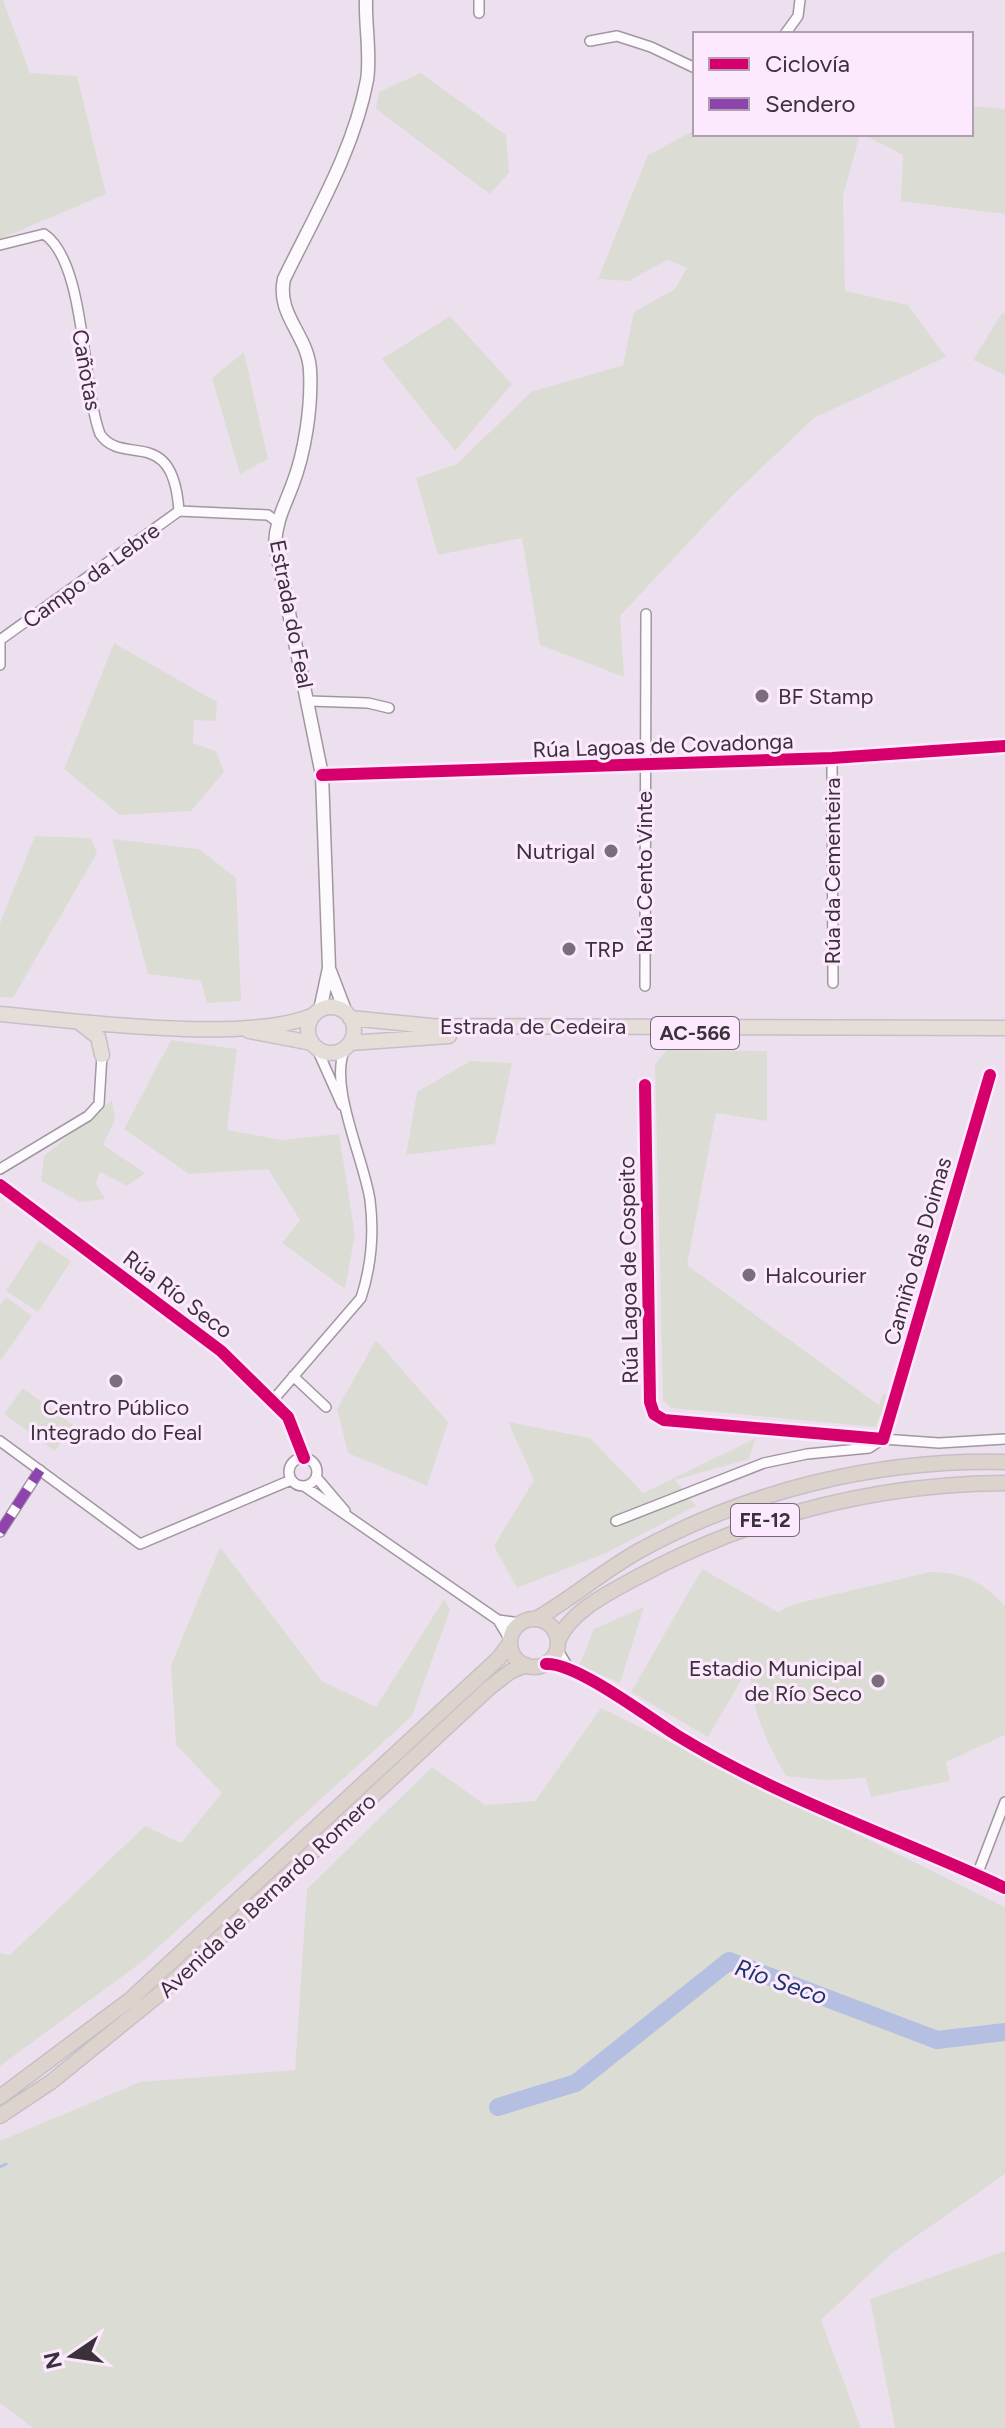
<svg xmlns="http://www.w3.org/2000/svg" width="1005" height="2428" font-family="Figtree,sans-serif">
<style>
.green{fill:#dbddd4}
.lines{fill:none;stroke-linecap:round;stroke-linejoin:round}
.stream{stroke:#b4bfe1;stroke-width:3}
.river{stroke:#b4bfe1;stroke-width:18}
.minor-casing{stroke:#a196a1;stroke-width:12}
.secondary-casing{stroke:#a196a1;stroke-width:15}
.primary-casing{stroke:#c6bfc6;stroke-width:17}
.trunk-casing{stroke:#c6bfc6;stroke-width:17}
.minor{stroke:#fcfafc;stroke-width:9}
.secondary{stroke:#fcfafc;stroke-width:12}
.primary{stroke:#e4ddd8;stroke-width:14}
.trunk{stroke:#dcd3cc;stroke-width:14}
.quiet{stroke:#8e44ad;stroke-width:10;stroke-dasharray:20 10;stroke-linecap:butt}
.cycleway-casing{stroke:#fde9fe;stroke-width:17}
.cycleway{stroke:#d6006c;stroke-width:12}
.poi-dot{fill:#796e7a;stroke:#fde9fe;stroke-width:3}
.labels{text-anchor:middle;stroke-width:6;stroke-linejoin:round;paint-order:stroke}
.shield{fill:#fde9fe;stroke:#756876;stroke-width:2}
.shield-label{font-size:20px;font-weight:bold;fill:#3b313b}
.street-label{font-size:22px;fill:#3b313b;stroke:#fde9fe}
.poi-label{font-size:22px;fill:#3b313b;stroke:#fde9fe;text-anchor:start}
.water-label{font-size:24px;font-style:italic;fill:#1d366a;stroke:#fde9fe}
</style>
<rect width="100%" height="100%" fill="#ede0ee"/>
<path class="green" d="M0,0H3L30,73L77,76L106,194L0,239Z
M421,73L506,135L509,173L490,194L376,109L379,92Z
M971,106L1005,109V214L901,201L903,155L868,137L869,134H971Z
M695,130V134H860L843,196L845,291L908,305L946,357L814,418L731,497L620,616L624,677L540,645L522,538L438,555L416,478L457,464L531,392L623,365L634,312L675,289L687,268L667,260L629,281L598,279L648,155Z
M1002,313L1005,314V375L973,360Z
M450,316L512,384L455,451L382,359Z
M244,352L268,459L240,474L212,378Z
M114,643L217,702L216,721L194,720L193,743L216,751L224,772L191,811L120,815L64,769Z
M35,836L91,838L97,853L13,998L0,997V923Z
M112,839L199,849L236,878L241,1001L207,1003L201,981L148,974Z
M171,1040L237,1049L227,1130L282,1140L339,1134L355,1235L345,1289L282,1243L300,1220L268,1169L189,1174L124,1129Z
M667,1050L767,1051V1121L716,1113L687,1265L879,1405L883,1394L888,1396L876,1427L671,1408L663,1401L655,1064Z
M470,1061L512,1063L495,1144L406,1155L417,1092Z
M112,1100L115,1120L103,1145L145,1173L127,1186L100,1172L96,1184L105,1199L80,1202L41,1181L44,1156Z
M39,1240L71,1261L38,1312L6,1291Z
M6,1297L32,1316L0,1361V1306Z
M376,1340L448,1422L427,1486L348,1453L337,1409Z
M23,1388L73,1425L55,1451L4,1414Z
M508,1422L590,1438L643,1493L756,1438L749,1459L675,1480L696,1506L606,1553L517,1588L494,1546L534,1480Z
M220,1547L322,1681L376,1707L444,1599L450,1610L412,1716L142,1962L0,2066V1953L10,1955L145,1826L181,1843L222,1793L176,1745L171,1665Z
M702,1569L778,1612L794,1604L930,1572C962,1572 984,1582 1005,1606V1735L946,1762L950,1781L871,1797L866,1778L825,1780L786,1776C765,1739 750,1708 750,1665L708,1737L631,1692Z
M644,1607L620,1683L579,1666L594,1629Z
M601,1708L1005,1907V2174L891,2254L821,2320L861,2428H33L0,2403V2141L140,2082L295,2070L307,1889L432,1767L485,1805L535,1801Z
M1005,2251V2428H895L870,2299Z"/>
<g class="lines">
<path class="stream" d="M0,2167L6,2164"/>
<path class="river" d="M498,2107L576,2083L729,1961L937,2040L1005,2032"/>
<defs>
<path id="minor" d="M479,0V13
M785,34L798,16L800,0
M590,41L617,36L651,47L695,68
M0,245L44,234C86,262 82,387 100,434C123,468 173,423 179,511
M0,640L179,511L268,515L276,521
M0,665V640
M309,701L368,703L389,708
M832,758L833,983
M322,775L832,758L1005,746
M645,986L646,614
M317,1049L342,1105
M645,1085L650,1402L654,1414L664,1420L883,1439L990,1075
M0,1169L88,1116L99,1104L102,1055
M0,1185L221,1351L288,1417L304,1458
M293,1376L326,1407
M274,1399L361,1298C371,1267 374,1232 370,1200C364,1159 328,1085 345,1049
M0,1441L140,1544L291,1480
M289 1472a14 14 0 1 1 28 0a14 14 0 1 1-28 0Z
M316,1477L345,1511
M304,1486L498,1620L510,1640
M616,1521L764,1463L807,1454L869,1448L883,1439L939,1443L1005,1439
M0,1532L40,1470
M498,1620L520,1623
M557,1649L568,1667
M546,1664C576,1662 649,1718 678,1736C781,1799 896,1837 1005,1888
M977,1875L1005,1802"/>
<path id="secondary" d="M330,971L346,1013
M320,1010L329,968L322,775L275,544C276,521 284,507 292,486C305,453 312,406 310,370C308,335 276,315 284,279C315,215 354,150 367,80C371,54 365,26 366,0"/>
<path id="primary" d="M308 1030a23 23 0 1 1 46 0a23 23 0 1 1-46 0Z
M0,1014C76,1021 248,1044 314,1015
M350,1018L431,1026L1005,1028
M80,1023L98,1037L102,1055
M249,1031L312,1043
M350,1043L449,1036"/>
<path id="trunk" d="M536,1619C571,1599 602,1572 637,1552C749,1490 877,1459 1005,1462
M510 1643a24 24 0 1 1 48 0a24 24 0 1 1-48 0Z
M558,1641C569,1613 606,1594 632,1580C749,1516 871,1484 1005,1483
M0,2097L131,1999L499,1658L510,1643
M0,2116L51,2082L157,1996L489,1688L511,1671L526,1665"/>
</defs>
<use href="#minor" class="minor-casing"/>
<use href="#secondary" class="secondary-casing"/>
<use href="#primary" class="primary-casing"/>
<use href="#trunk" class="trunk-casing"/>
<use href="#minor" class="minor"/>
<use href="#secondary" class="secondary"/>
<use href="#primary" class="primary"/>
<use href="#trunk" class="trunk"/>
<path class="quiet" d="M0,1532L40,1470"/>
<defs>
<path id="cycleway" d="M322,775L832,758L1005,746
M645,1085L650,1402L654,1414L664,1420L883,1439L990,1075
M0,1185L221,1351L288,1417L304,1458
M546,1664C576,1662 649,1718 678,1736C781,1799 896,1837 1005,1888"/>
</defs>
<use href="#cycleway" class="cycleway-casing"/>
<use href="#cycleway" class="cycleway"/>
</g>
<g class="poi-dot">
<circle cx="762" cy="696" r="8"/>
<circle cx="611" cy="851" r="8"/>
<circle cx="569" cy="949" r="8"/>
<circle cx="749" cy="1275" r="8"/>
<circle cx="116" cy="1381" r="8"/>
<circle cx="878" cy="1681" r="8"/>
</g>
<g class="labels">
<g class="shield">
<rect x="651" y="1017" width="88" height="32" rx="6"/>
<rect x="731" y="1504" width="68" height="32" rx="6"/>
</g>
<g class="shield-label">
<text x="695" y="1040">AC-566</text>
<text x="765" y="1527">FE-12</text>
</g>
<g class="street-label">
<text transform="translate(87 370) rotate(80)" y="8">Cañotas</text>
<text transform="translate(91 575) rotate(-36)" y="8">Campo da Lebre</text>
<text transform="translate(292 614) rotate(79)" y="8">Estrada do Feal</text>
<text transform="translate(663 745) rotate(-2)" y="8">Rúa Lagoas de Covadonga</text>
<text transform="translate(832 871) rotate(-90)" y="8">Rúa da Cementeira</text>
<text transform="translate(644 872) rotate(-90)" y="8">Rúa Cento Vinte</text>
<text x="533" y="1034">Estrada de Cedeira</text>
<text transform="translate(917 1251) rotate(-74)" y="8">Camiño das Doimas</text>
<text transform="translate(628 1270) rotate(-91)" y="8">Rúa Lagoa de Cospeito</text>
<text transform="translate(178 1294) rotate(37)" y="8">Rúa Río Seco</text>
<text transform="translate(267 1895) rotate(-43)" y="8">Avenida de Bernardo Romero</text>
</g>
<g class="poi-label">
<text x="778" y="704">BF Stamp</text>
<text x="595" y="859" text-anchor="end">Nutrigal</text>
<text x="585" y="957">TRP</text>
<text x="765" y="1283">Halcourier</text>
<text x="116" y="1415" text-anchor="middle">Centro Público<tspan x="116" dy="25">Integrado do Feal</tspan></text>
<text x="862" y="1676" text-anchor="end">Estadio Municipal<tspan x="862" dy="25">de Río Seco</tspan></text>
</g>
<g class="water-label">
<text transform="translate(781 1982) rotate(19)" y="8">Río Seco</text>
</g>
</g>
<rect x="693" y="32" width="280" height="104" fill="#fde9fe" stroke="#af9fb0" stroke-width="2"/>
<rect x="709" y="58" width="40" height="12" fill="#d6006c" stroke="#af9fb0" stroke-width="2"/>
<text x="765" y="72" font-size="24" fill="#3b313b">Ciclovía</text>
<rect x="709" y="98" width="40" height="12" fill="#8e44ad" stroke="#af9fb0" stroke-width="2"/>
<text x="765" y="112" font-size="24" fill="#3b313b">Sendero</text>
<g transform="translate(72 2356) rotate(257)" stroke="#fde9fe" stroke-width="6" paint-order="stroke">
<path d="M0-6L14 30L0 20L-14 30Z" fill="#3b313b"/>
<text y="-12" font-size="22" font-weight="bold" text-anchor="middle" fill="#3b313b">N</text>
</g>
</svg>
